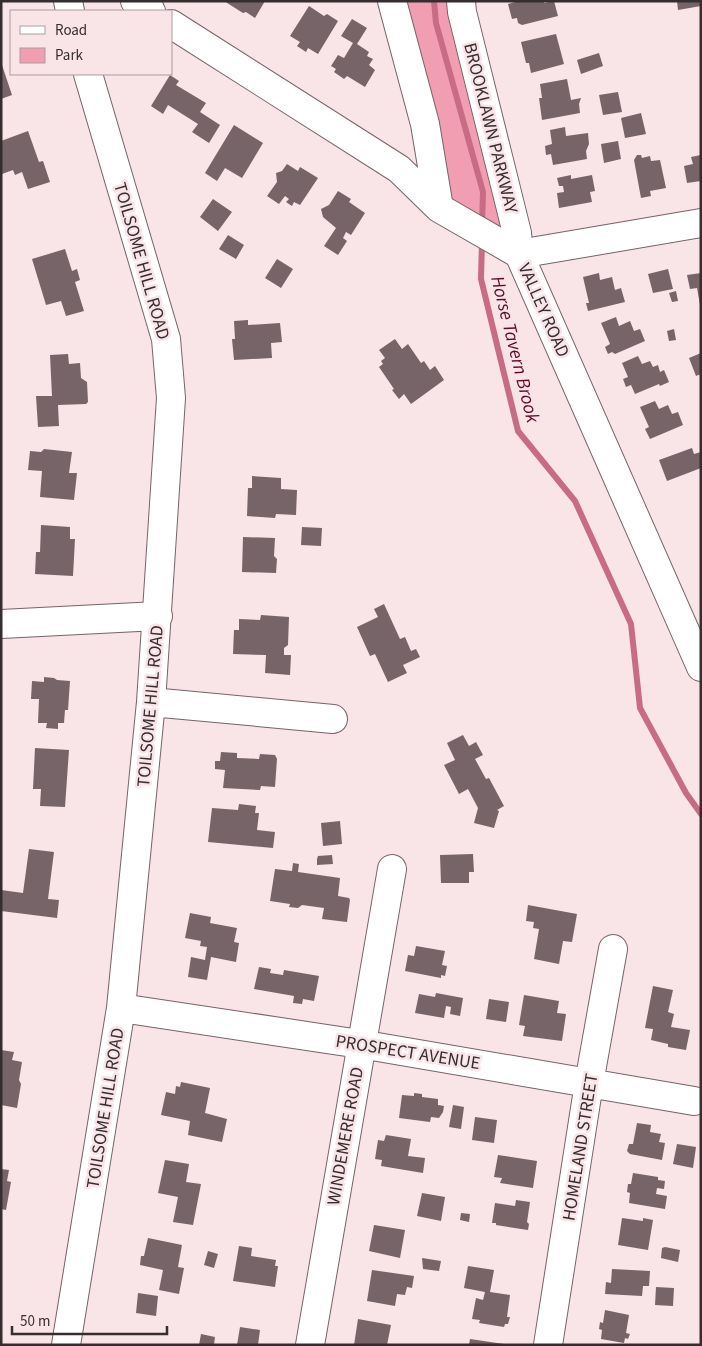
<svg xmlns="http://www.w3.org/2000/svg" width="702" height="1346" font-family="'Source Sans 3',sans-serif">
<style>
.green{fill:#f19eb2}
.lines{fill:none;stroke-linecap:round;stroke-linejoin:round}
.stream{stroke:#c86b84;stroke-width:6}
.building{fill:#766468}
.minor-casing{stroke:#756467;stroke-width:30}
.minor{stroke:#fff;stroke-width:28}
.labels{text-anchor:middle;stroke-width:5;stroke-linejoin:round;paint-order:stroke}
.street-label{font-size:18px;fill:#352d2f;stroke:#f9e4e8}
.water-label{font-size:19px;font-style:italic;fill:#5f082b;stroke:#f9e4e8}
</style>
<rect width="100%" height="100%" fill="#f9e4e8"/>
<path class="green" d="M401,1H451L504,229L490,225L450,206Z"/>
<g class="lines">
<path class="stream" d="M434,1L436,23L483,192L482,226
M482,241L481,279L518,431L575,501L631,624L640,708L686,793L701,814"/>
</g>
<path class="building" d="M224,1H265L255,18L246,12L243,13Z
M519,1H544V3L554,1L558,16L522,25L518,23L517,18L512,19L508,4Z
M677,1H701V6L678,10Z
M309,6L324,16L327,14L338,21L318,54L308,48L306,52L297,46L300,42L290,36Z
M352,19L367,28L357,44L369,52L367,56L373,59L369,65L375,70L365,87L347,76L344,79L334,72L336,69L331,66L338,55L344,58L353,43L341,36Z
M556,34L564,64L531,73L529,63H526L521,42Z
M599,53L603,66L581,74L577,60Z
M1,62L12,95L1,99Z
M170,75L179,81L176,85L206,103L200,112L220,125L209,143L192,132L198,124L168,105L163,114L151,106Z
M567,79L571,100L581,98L579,104L580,113L542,120L539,98H542L540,84Z
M618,92L622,112L603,115L599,95Z
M641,113L646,134L625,138L621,118Z
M234,125L263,143L242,178L225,168L217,181L205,173Z
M565,127L566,136L588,133L589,144L586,151L587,159L553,165L551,154L546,155L545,146L552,144L550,130Z
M28,131L39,162L43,161L50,182L28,189L22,172L15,175L13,170L2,174L1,141Z
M618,141L621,159L604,163L601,144Z
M637,155H641L642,158L650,156L651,161L660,160L666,188L650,191L651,196L641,198L634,160Z
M701,155V181L687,183L684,166L693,164L691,157Z
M287,164L298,171L300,167L318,178L300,205L294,202L292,206L286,202L289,199L285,196L279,204L267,196L277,182L276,173L282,171Z
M571,175V179L592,175L595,191L590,192L592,202L559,208L557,193L564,192L563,186H559L557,178Z
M338,191L351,199L349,202L365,213L351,235L346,232L343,238L347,241L338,255L324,246L336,228L323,217L321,209L329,205Z
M213,199L232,212L218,231L200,217Z
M228,235L244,245L236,259L219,249Z
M65,249L72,271L77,269L80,280L75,282L84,311L66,316L61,301L46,305L32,259Z
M277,259L293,269L281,288L265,278Z
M668,269L673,289L653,293L648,274Z
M599,273L600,280L612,277L615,290L621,288L625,302L588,311L586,303H589L583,277Z
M701,273V305H700L697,288L690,289L687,275Z
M676,291L678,301L672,302L669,293Z
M616,317L619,326L630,321L634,331L640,329L645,341L615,354L612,352L608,354L605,347L610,344L601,323Z
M248,320V325L280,323L282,342L271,343L272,358L234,360L232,339H235L234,321Z
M674,329L676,340L669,341L667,331Z
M395,339L402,349L408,344L421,363L424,361L430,370L435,366L444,380L411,404L404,394L399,399L392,390L394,389L379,367L383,364L381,361L385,358L379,350Z
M701,353V374L696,376L689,358Z
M68,354L69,364L80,363L81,378L87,382L88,402L86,404L58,405L59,426L38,427L36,396H52L50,355Z
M638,356L642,364L650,361L653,367L658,365L660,372L664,370L669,382L660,386L659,384L635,394L631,385L626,387L623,379L628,377L622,363Z
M655,401L659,409L668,405L672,414L678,412L683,425L650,439L645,429L649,427L640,407Z
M692,448L694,454L701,452V468L667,481L659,460Z
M44,449L72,452L69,473H77L74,500L40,497L42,471L28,470L30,451L41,452Z
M252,476L281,478V489L297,490L296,515L276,514L275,518L247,516L248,488H252Z
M41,525L70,527V539H75L73,576L35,574L36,552H40Z
M302,527L322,528L321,546L301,545Z
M243,537L275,538L274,556L277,559L276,573L242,572Z
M384,604L400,639L405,637L411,651L416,649L420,657L403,665L407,673L388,682L375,654L370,656L357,627L378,617L374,609Z
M261,615L289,617L288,645L284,648V655H291L290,675L265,673L266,655L233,654L234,630H239V619L260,620Z
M44,677L54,678L57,680L70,681L68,710H65L64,723H58V729L46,728L47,723H38L39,699H31L32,681L44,682Z
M463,735L469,746L476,742L483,755L475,759L486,779L489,778L504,806L497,810L499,811L494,828L474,823L478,808L468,789L459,794L444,765L455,760L447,743Z
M35,748L69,750L65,807L40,806L41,789H33Z
M221,752L237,753V758L259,759L260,754L275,755L277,759L275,787L261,786L260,790L223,788L225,770L215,769V761H220Z
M239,804L256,806L255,813H259L257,830L275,832L273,848L208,842L212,808L238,810Z
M340,821L342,844L323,846L321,823Z
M29,849L54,852L48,899L59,900L57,918L1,911V890L23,893Z
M473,854L474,872H469V883H441L440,855Z
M332,855L333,864L317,865V859L318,856Z
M293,863L299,864L298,872L340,878L338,896L349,898L350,900L347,922L322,919L324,908L302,905L298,908L289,907L290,904L270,901L275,869L292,871Z
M528,905L577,914L572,942L563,941L559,964L534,959L539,929L533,928L534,922L526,921Z
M190,913L211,917L210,923L237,928L234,942L239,943L236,962L211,957L207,980L188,977L191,957L205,960L207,947L200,946L201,941L185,938Z
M416,946L445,951L442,965L447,966L445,976L441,975V978L405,971L408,955L414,956Z
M259,967L271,969L270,973L283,975L284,970L319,976L314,1001L303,999L302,1004L293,1003L294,996L254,989Z
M653,986L673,990L668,1012L674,1014L671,1027L690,1030L686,1050L668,1047V1044L651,1040L653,1029L645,1028Z
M436,993L463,998L460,1016L450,1014L451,1007L446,1006L444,1018L415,1013L419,994L435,997Z
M524,995L559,1001L557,1013L566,1014L562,1041L523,1036L525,1026L519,1025Z
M489,999L509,1002L506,1022L486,1019Z
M1,1050L14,1052L12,1060L22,1062L19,1080L21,1084L17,1108L1,1105Z
M181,1082L210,1088L205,1113L227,1119L222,1142L188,1135L190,1121L161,1115L166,1092L175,1094L176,1086L180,1087Z
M414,1093L422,1094V1097L438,1099V1105L444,1106L443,1112L439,1118L431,1117L430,1122L399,1118L402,1095L414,1096Z
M453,1105L464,1107L461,1129L449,1127Z
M475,1117L497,1120L494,1143L472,1140Z
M637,1123L651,1125L650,1132L661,1134L659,1142L665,1143L662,1160L630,1154L627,1151L629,1144H633Z
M386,1135L411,1139L408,1156L425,1158L423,1173L381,1166L382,1160L375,1159L378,1140L384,1141Z
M677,1144L696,1147L693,1168L673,1164Z
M498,1155L537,1161L533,1188L500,1183L502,1178L494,1177Z
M165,1160L189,1164L186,1182L201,1184L193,1225L173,1222L178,1197L158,1193Z
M1,1169L9,1170L7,1181L11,1182L6,1210L1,1209Z
M633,1173L658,1177V1180L665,1181L664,1189L657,1188L656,1194L667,1196L665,1209L629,1203L630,1193L627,1192L628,1184H631Z
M422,1193L445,1197L441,1221L417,1216Z
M516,1200L530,1202L527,1222L529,1224L528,1230L496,1225V1223H492L495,1203L515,1206Z
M461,1213L470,1214L469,1222L460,1220Z
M622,1218L643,1221V1218L653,1220L648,1250L618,1245Z
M374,1225L405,1230L400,1258L369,1251Z
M148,1238L182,1245L178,1267L184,1268L179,1294L159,1290L163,1270L140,1265L141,1256H144Z
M239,1246L252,1248L251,1256L276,1260L275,1266H278L275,1287L233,1281Z
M665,1247L680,1250L678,1262L661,1258L662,1248Z
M208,1251L218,1254L214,1268L204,1265Z
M422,1258L441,1261L439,1271L423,1269Z
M468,1266L494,1270L490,1292L510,1295L507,1317H510L508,1324H505L504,1327L479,1323L480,1320L472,1319L476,1298L483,1300L485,1292L464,1288Z
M612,1269L650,1271L649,1286H643L642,1296L605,1294L606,1282L611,1283Z
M372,1270L414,1276L412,1288L407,1287L405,1295L397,1294L395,1306L367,1301Z
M656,1287L674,1288L673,1306L655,1305Z
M138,1293L158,1296L156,1316L136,1313Z
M605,1310L629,1315L626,1333L630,1334L628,1339L625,1338L624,1343L601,1339L602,1330L599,1329L600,1322L603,1323Z
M358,1319L391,1325L387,1345H354Z
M240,1327L260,1330L258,1345H237Z
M201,1334L215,1337L214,1345H199Z
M470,1339L504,1344V1345H469Z"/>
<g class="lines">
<defs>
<path id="minor" d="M68,1L70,11
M135,1L151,11
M392,1L425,124L439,208
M461,1L462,12L517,233L519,254
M171,24L399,169L439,208L519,254L701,667
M519,254L701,223
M1,624L158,616
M151,702L333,719
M121,1008L360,1044L694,1101
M66,1345L121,1008L151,702L171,398L166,339L88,74
M310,1345L392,869
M548,1345L589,1083L613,949"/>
</defs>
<use href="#minor" class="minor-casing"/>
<use href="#minor" class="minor"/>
</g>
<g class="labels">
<g class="street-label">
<text transform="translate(491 128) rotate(76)" y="6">BROOKLAWN PARKWAY</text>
<text transform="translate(142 261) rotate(74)" y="6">TOILSOME HILL ROAD</text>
<text transform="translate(544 310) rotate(66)" y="6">VALLEY ROAD</text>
<text transform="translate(150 706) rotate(-85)" y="6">TOILSOME HILL ROAD</text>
<text transform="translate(408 1052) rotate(9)" y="6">PROSPECT AVENUE</text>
<text transform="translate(105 1108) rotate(-81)" y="6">TOILSOME HILL ROAD</text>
<text transform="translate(345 1136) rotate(-80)" y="6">WINDEMERE ROAD</text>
<text transform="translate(580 1147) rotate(-81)" y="6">HOMELAND STREET</text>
</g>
<g class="water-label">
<text transform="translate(516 349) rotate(76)" y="7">Horse Tavern Brook</text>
</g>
</g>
<rect width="702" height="1346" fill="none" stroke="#352d2f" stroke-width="5"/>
<rect x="10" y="10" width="162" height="65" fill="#f9e4e8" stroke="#ab9b9e"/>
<rect x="20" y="26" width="25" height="8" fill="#ffffff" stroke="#ab9b9e"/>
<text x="55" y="35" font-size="15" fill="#352d2f">Road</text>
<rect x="20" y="48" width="25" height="15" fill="#f19eb2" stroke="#ab9b9e"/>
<text x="55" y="60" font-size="15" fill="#352d2f">Park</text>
<path d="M12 1326v8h155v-8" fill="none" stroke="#352d2f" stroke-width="2.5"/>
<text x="20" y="1326" font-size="15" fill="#352d2f" stroke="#f9e4e8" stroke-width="4" paint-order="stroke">50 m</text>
</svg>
